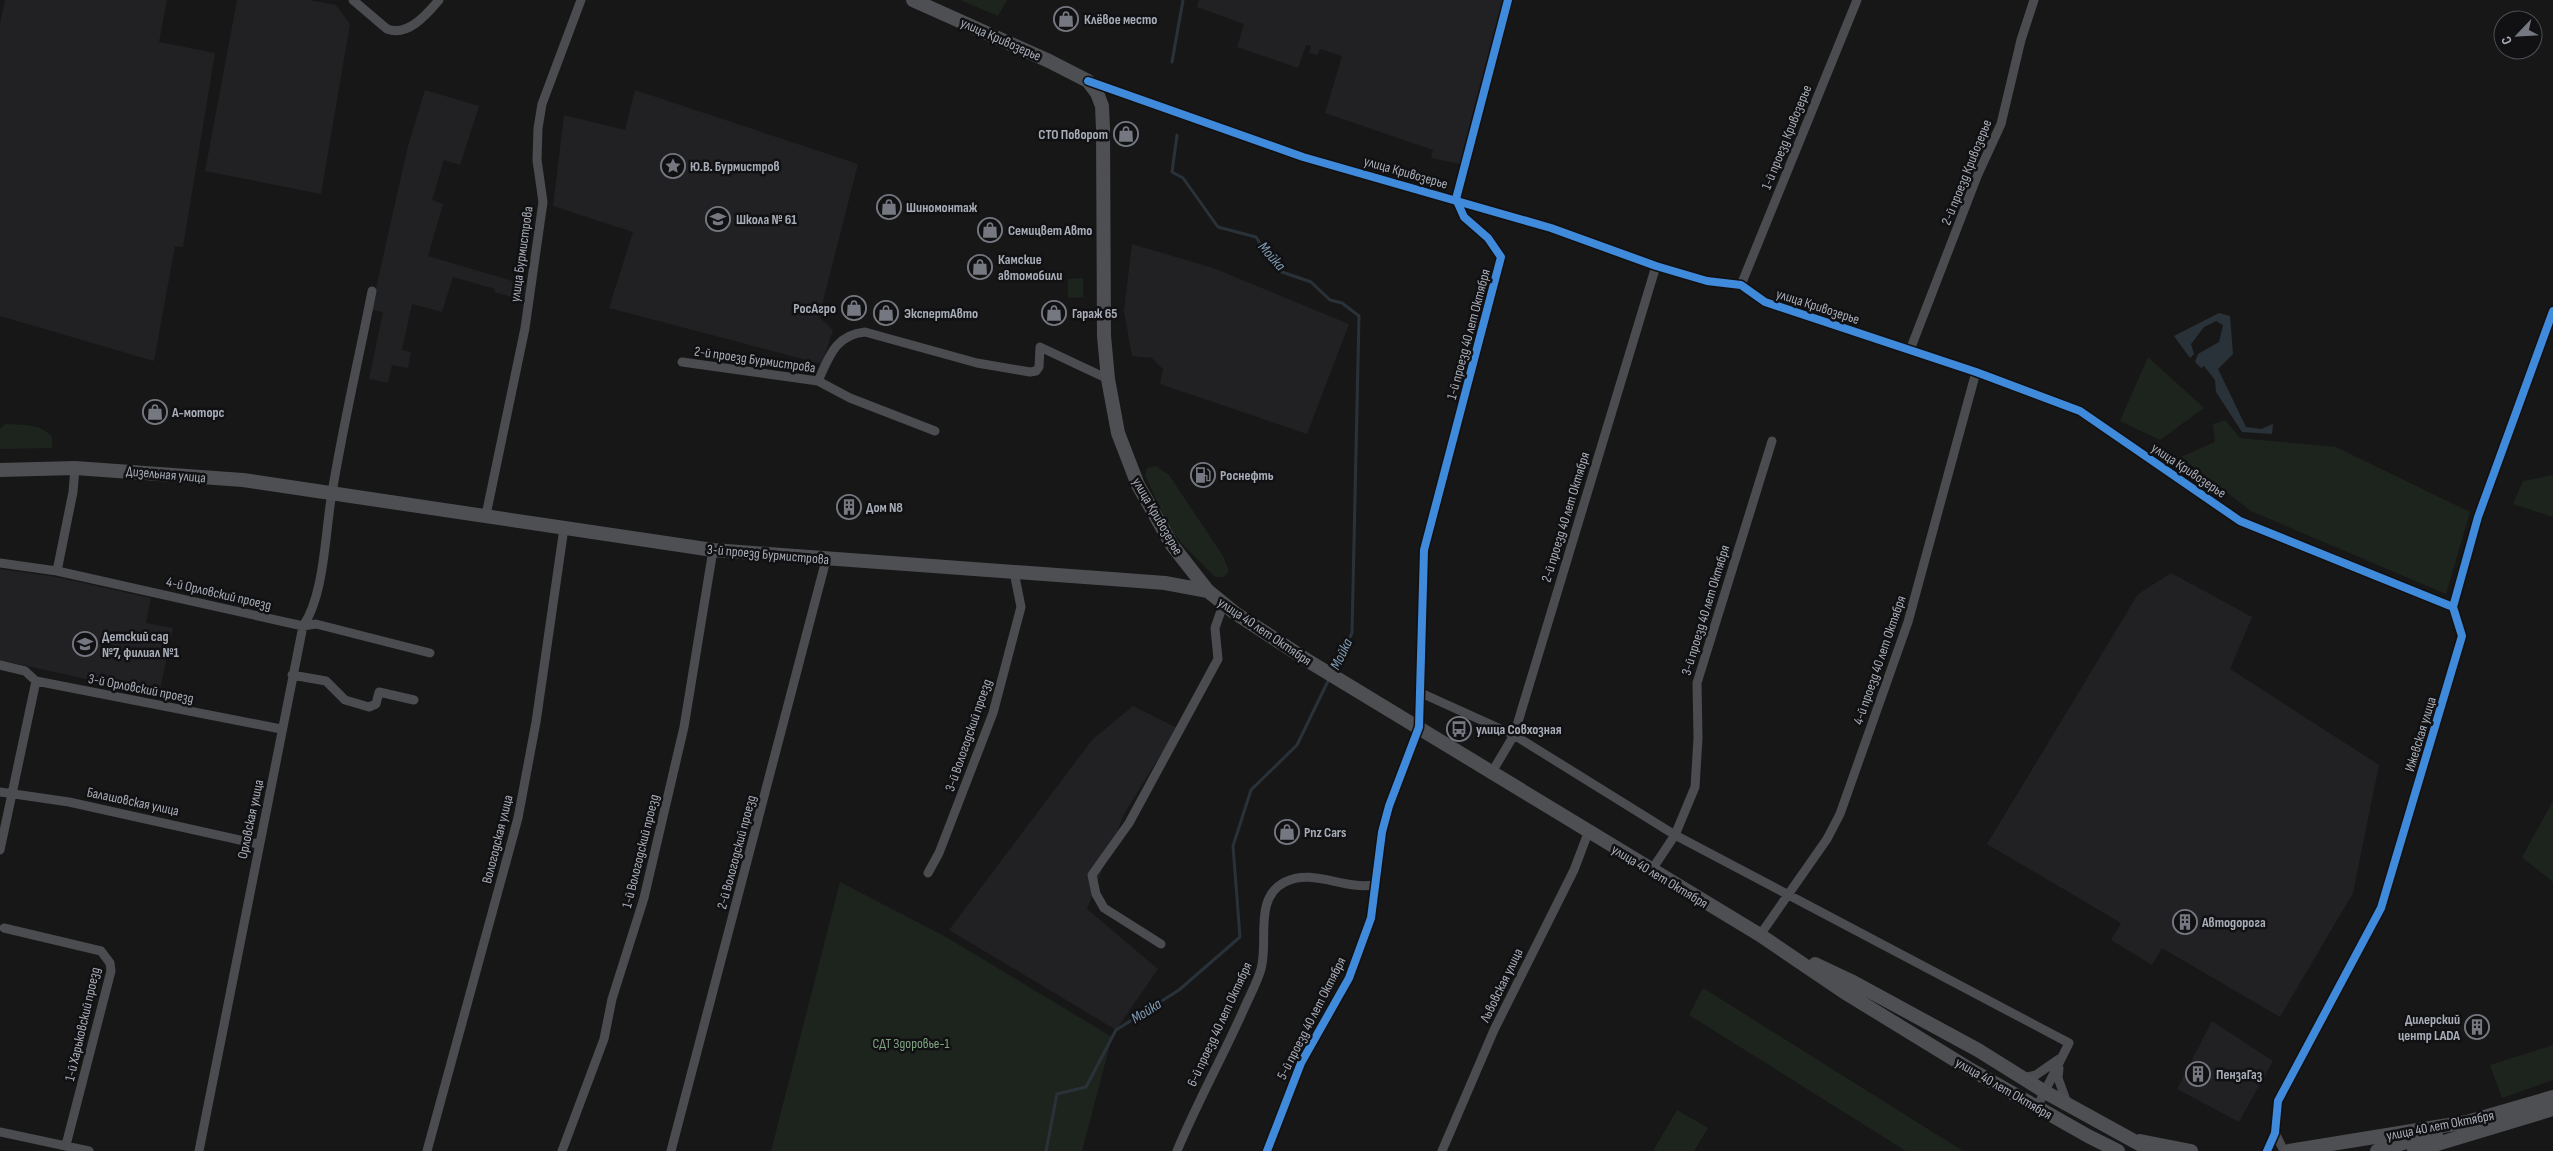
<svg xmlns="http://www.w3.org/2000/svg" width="2553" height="1151" font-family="'Sofia Sans Condensed',sans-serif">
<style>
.built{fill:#212123}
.green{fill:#1d241e}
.water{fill:#2a3239}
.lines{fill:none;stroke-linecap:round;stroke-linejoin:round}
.stream{stroke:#2a3239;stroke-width:3}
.minor{stroke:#4b4c50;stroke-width:9}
.primary{stroke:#4d4f52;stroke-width:14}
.cycleway-casing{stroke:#111113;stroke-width:11}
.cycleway{stroke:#408adc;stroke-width:8}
.labels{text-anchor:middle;stroke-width:5;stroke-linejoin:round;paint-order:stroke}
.poi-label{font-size:14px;font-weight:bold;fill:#a8adb8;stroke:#111113;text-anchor:start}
.street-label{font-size:14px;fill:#a8adb8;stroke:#111113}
.park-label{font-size:14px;fill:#7fa381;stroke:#111113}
.water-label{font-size:15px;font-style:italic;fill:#7f9bb3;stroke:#111113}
</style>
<rect width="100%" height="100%" fill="#171717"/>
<path class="built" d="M5,0H167L159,42L215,53L183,247L175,246L154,361L0,316V24Z
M237,0H309L336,5L350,24L321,194L205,171Z
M1199,0H1514L1469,166L1431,158L1433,150L1325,113L1342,56L1320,49L1317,55L1309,53L1311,46L1306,45L1298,68L1237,47L1244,24L1197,7Z
M425,90L479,106L460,165L444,160L432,200L443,204L428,256L526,285L522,300L494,292L495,289L453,277L442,312L412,304L402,350L411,352L408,368L392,365L388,383L369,379L383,312L371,310L408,146Z
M635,90L858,164L819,317L833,330L822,364L609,308L633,232L553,206L564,115L625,130Z
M1132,244L1213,268L1349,324L1307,434L1160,384L1163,369L1152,358L1132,356L1124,311Z
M0,569L56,577L151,598L146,623L173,628L159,695L0,660Z
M2171,573L2252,617L2230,669L2379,765L2353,893L2280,1017L2162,948L2152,965L2111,940L2121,923L1987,844L2138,594Z
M1133,706L1177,728L1124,814L1087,909L1158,969L1116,1030L949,930L1092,740Z
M2212,1021L2273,1061L2239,1122L2177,1089Z"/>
<path class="green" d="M960,0H1007L998,16Z
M1083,278V297L1068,298V279Z
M2148,357L2204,408L2160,440L2120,421Z
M2225,420L2240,438L2336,447L2470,512L2446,594L2251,511L2181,457L2215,442L2213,424Z
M5,424C22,425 41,423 52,437V448L0,449V429Z
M1156,466L1169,475L1223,556L1229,571L1224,577H1215L1184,546L1168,526L1145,475L1147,468Z
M2553,475V517L2513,504L2523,481Z
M2553,801V882L2522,857Z
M840,882L946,937L1112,1037L1082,1151H771Z
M1703,988L1963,1151H1906L1689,1015Z
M2553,1045V1080L2502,1098L2490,1065Z
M1677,1110L1708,1128L1694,1151H1653Z"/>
<path class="water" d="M2219,313L2230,316L2233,354L2218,369L2246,427L2261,429L2273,424L2272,434L2242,432L2216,392L2215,380L2204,366L2201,368L2195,362L2198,354L2219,342L2223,325L2216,321L2204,327L2191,344L2194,354L2190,358L2174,336Z"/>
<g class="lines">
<path class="stream" d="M1172,62L1183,0
M1177,135L1172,172L1183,178L1218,227L1256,237L1269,258L1282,272L1311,282L1330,300L1342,303L1359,316L1352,633L1333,671
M1046,1151L1057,1094L1086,1087L1116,1030L1179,990L1240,937L1233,846L1251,790L1297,745L1329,679"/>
<path class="minor" d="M353,0L387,29C408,37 427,14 439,0
M1091,82L1303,157L1551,228L1656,266L1707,281L1741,285L1765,302L1976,372L2080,411L2240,521L2453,607
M1741,285L1857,0
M1910,350L1978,174L2001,124L2021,40L2034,0
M682,362L818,381L850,398L935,431
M818,381C829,357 835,335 865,332L977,363L1030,372L1036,371L1039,367L1040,347L1108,379
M486,515L525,328L543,202L537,160L538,128L542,104L581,0
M0,563L57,571L303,626L316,624L430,653
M57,571L73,492L75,468
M0,665L25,671L36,681L281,729
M292,675L326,681L345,700L369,707L376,704L379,692L414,700
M1421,693L1514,735L1675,835L2069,1043L2037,1107
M1492,772L1514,735L1656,266
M0,792L69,802L258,844
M0,850L36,681
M1651,871L1675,835L1695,787L1698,738L1697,683L1772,441
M928,873L939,853L993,713L1021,607L1014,572
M4,928L101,951L110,963L111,971L66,1145
M1760,935L1827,839L1840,814L1908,622L1976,372
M1161,944L1104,908L1096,894L1092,875L1129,823L1218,659L1215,628L1223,605
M2059,1068L2058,1078L2067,1103
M2023,1078L2036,1075L2059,1059
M0,1132L89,1151
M2275,1133L2284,1151
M199,1151L303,626C325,594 325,531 332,493C343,425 359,358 372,291
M427,1151L518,818L536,722L564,528
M562,1151L604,1039L612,999L644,898L684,727L713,550
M671,1151L826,560
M1177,1151C1197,1103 1222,1058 1243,1011C1249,997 1257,983 1261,969C1269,941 1253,898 1285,882C1313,868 1343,890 1374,885
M1267,1151L1301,1063L1349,978L1371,918L1382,832L1389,806L1419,727L1424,550L1501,257L1488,238L1464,217L1456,199L1508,0
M1442,1151L1494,1030L1574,870L1588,833
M2267,1151L2275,1133L2278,1101L2381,908L2462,636L2453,607L2478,517L2553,311"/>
<path class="primary" d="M913,0L1049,61L1088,81L1097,93L1102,106L1103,129L1104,336L1108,379L1118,433L1138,485L1172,545L1208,591L1235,613L1310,662L1760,935L1844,992L1968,1068L2088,1136L2118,1151
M0,470L75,468L243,480L713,550L1112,579L1165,583L1208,591
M1815,964L1851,981L1978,1050L2045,1092L2152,1151
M2140,1141L2191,1151
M2289,1151L2467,1122L2553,1097
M2377,1151L2436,1133
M2414,1151L2553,1109"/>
<defs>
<path id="cycleway" d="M1088,81L1303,157L1551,228L1656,266L1707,281L1741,285L1765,302L1976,372L2080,411L2240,521L2453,607
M1267,1151L1301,1063L1349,978L1371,918L1382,832L1389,806L1419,727L1424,550L1501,257L1488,238L1464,217L1456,199L1508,0
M2267,1151L2275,1133L2278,1101L2381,908L2462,636L2453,607L2478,517L2553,311"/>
</defs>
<use href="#cycleway" class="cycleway-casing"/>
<use href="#cycleway" class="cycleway"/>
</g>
<defs>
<symbol id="shop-ring" viewBox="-11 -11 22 22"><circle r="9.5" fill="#111113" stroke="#757880" stroke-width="1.5"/><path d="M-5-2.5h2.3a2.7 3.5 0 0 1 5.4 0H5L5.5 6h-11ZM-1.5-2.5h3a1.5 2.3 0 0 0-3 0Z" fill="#757880"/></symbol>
<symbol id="sight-ring" viewBox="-11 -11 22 22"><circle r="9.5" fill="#111113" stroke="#757880" stroke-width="1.5"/><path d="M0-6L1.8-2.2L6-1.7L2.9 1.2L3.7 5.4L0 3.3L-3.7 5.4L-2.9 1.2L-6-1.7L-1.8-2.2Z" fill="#757880"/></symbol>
<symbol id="school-ring" viewBox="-11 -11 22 22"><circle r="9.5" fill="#111113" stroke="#757880" stroke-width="1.5"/><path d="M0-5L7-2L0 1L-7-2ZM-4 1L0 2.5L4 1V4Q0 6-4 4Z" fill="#757880"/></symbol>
<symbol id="fuel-ring" viewBox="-11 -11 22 22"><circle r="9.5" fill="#111113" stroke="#757880" stroke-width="1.5"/><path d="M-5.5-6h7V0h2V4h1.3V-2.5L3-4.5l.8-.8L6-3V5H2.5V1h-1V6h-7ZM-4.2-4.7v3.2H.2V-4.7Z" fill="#757880"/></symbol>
<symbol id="building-ring" viewBox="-11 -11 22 22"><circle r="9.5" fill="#111113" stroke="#757880" stroke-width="1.5"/><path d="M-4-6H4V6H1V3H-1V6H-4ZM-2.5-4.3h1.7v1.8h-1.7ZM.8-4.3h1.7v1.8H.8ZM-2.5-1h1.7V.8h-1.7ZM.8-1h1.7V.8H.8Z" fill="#757880"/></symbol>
<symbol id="bus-ring" viewBox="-11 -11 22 22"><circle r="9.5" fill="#111113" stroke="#757880" stroke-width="1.5"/><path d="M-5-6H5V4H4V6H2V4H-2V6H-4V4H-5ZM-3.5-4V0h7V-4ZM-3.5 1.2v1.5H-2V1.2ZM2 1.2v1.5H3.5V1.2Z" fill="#757880"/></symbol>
</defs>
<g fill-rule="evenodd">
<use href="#shop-ring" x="1052" y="5" width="28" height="28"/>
<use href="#shop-ring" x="1112" y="120" width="28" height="28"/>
<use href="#sight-ring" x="659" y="152" width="28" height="28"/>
<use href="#shop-ring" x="875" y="193" width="28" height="28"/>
<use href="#school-ring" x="704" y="205" width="28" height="28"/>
<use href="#shop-ring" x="976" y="216" width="28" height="28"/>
<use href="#shop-ring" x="966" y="253" width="28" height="28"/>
<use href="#shop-ring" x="840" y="294" width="28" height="28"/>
<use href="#shop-ring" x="872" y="299" width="28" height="28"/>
<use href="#shop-ring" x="1040" y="299" width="28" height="28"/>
<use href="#shop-ring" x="141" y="398" width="28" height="28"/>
<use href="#fuel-ring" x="1189" y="461" width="28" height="28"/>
<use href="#building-ring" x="835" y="493" width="28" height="28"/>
<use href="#school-ring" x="71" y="630" width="28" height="28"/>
<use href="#bus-ring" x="1445" y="715" width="28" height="28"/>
<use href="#shop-ring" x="1273" y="818" width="28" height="28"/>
<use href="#building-ring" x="2171" y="908" width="28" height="28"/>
<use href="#building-ring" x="2463" y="1013" width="28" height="28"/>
<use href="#building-ring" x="2184" y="1060" width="28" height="28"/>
</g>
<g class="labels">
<g class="poi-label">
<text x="1084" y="24">Клёвое место</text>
<text x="1108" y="139" text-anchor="end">СТО Поворот</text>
<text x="690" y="171">Ю.В. Бурмистров</text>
<text x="906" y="212">Шиномонтаж</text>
<text x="736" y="224">Школа № 61</text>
<text x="1008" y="235">Семицвет Авто</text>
<text x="998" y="264">Камские<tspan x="998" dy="16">автомобили</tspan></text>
<text x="836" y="313" text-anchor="end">РосАгро</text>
<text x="904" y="318">ЭкспертАвто</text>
<text x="1072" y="318">Гараж 65</text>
<text x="172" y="417">А-моторс</text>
<text x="1220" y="480">Роснефть</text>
<text x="866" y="512">Дом N8</text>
<text x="102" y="641">Детский сад<tspan x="102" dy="16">№7, филиал №1</tspan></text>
<text x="1476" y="734">улица Совхозная</text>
<text x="1304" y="837">Pnz Cars</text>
<text x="2202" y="927">Автодорога</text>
<text x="2460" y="1024" text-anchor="end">Дилерский<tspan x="2460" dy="16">центр LADA</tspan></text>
<text x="2216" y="1079">ПензаГаз</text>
</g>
<g class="street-label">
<text transform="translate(1001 39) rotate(24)" y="5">улица Кривозерье</text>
<text transform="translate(1786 137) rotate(-68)" y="5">1-й проезд Кривозерье</text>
<text transform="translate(1406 172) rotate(16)" y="5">улица Кривозерье</text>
<text transform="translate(1966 172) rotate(-68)" y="5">2-й проезд Кривозерье</text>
<text transform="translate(521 254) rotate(-82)" y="5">улица Бурмистрова</text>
<text transform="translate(1818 306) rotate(18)" y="5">улица Кривозерье</text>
<text transform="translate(1468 334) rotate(-75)" y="5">1-й проезд 40 лет Октября</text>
<text transform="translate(755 359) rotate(8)" y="5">2-й проезд Бурмистрова</text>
<text transform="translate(2189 470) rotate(34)" y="5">улица Кривозерье</text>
<text transform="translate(166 474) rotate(5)" y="5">Дизельная улица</text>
<text transform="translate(1158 516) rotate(60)" y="5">улица Кривозерье</text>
<text transform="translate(1565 517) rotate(-73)" y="5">2-й проезд 40 лет Октября</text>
<text transform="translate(768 554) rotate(5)" y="5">3-й проезд Бурмистрова</text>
<text transform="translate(219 593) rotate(13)" y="5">4-й Орловский проезд</text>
<text transform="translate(1705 610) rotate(-73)" y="5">3-й проезд 40 лет Октября</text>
<text transform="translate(1265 631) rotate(34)" y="5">улица 40 лет Октября</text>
<text transform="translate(1879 660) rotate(-71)" y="5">4-й проезд 40 лет Октября</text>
<text transform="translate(141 688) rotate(11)" y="5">3-й Орловский проезд</text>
<text transform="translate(2420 734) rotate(-73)" y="5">Ижевская улица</text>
<text transform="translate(968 735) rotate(-71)" y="5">3-й Вологодский проезд</text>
<text transform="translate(133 801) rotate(12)" y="5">Балашовская улица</text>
<text transform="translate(250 819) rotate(-78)" y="5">Орловская улица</text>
<text transform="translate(497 839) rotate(-76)" y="5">Вологодская улица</text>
<text transform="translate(640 851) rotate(-76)" y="5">1-й Вологодский проезд</text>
<text transform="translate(736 852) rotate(-75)" y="5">2-й Вологодский проезд</text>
<text transform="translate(1660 876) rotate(31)" y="5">улица 40 лет Октября</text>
<text transform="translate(1501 985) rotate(-64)" y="5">Львовская улица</text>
<text transform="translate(1311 1018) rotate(-63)" y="5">5-й проезд 40 лет Октября</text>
<text transform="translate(82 1024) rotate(-77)" y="5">1-й Харьковский проезд</text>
<text transform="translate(1219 1024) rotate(-65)" y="5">6-й проезд 40 лет Октября</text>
<text transform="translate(2004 1088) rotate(30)" y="5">улица 40 лет Октября</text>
<text transform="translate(2440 1125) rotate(-11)" y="5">улица 40 лет Октября</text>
</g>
<g class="park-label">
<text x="911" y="1048">СДТ Здоровье-1</text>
</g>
<g class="water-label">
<text transform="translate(1272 256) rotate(49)" y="5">Мойка</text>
<text transform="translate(1341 654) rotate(-64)" y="5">Мойка</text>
<text transform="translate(1146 1011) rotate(-32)" y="5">Мойка</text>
</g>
</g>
<g transform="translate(2518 35) rotate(245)"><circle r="24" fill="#111113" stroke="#4d4f55"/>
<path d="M0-4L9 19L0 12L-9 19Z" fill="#757880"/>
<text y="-8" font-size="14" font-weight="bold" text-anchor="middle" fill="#a8adb8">С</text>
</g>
</svg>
